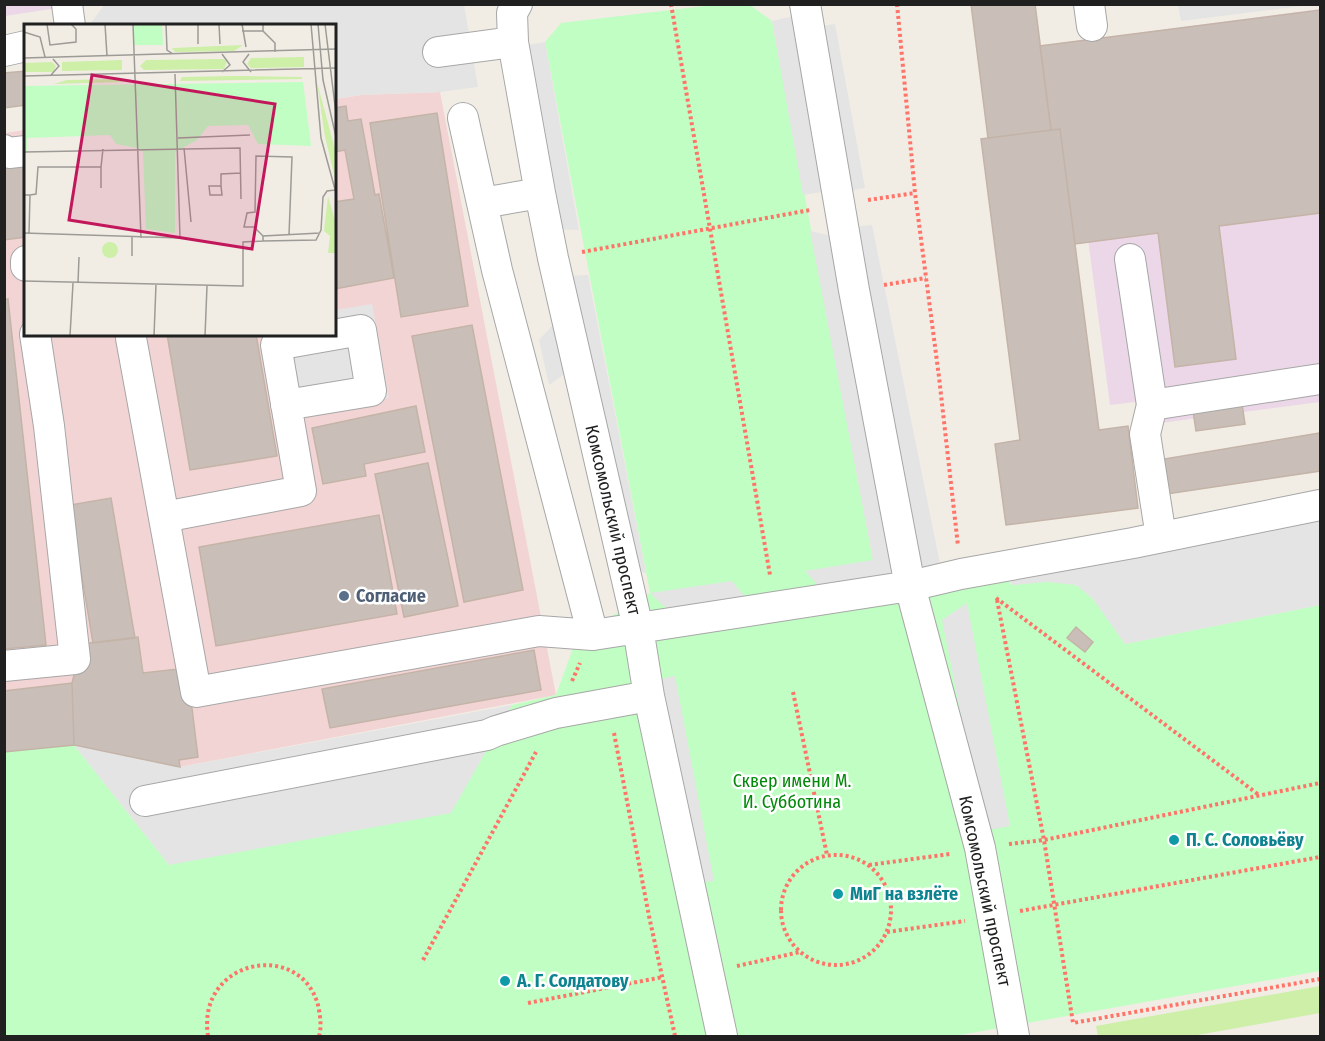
<svg xmlns="http://www.w3.org/2000/svg" width="1325" height="1041" font-family="'Fira Sans Condensed',sans-serif">
<style>
.commercial{fill:#f3d4d4}
.industrial{fill:#ebd7e8}
.grass{fill:#cdefa8}
.park{fill:#c0fec3}
.parking{fill:#e4e4e4}
.building{fill:#c9bfb8;stroke:#c4b3a7;stroke-width:1.5}
.lines{fill:none;stroke-linecap:round;stroke-linejoin:round}
.minor-casing{stroke:#a7a7a7;stroke-width:32}
.path{stroke:#ff7469;stroke-width:4;stroke-dasharray:3 3;stroke-linecap:butt}
.minor{stroke:#fff;stroke-width:30}
.service-dot{fill:#5c6f8a;stroke:#fff;stroke-width:2}
.culture-dot{fill:#0f9aa8;stroke:#fff;stroke-width:2}
.labels{text-anchor:middle;stroke-width:5;stroke-linejoin:round;paint-order:stroke}
.street-label{font-size:18px;fill:#202020;stroke:#fff}
.service-label{font-size:18px;font-weight:bold;fill:#4e5e75;stroke:#fff;text-anchor:start}
.park-label{font-size:18px;fill:#03890a;stroke:#fff}
.culture-label{font-size:18px;font-weight:bold;fill:#0d838f;stroke:#fff;text-anchor:start}
.inset-road{fill:none;stroke:#9d9b96;stroke-width:1.5}
.view{fill:#c2185b;fill-opacity:0.15;stroke:#c2185b;stroke-width:3}
.inset-edge{fill:none;stroke:#202020;stroke-width:3}
</style>
<rect width="100%" height="100%" fill="#f1ede5"/>
<path class="commercial" d="M440,92L556,695L180,767L74,745L5,752L4,133L25,130L26,334H334L335,99L361,95Z"/>
<path class="industrial" d="M4,5H77L5,16Z
M1320,9V402L1138,426L1135,402L1110,405L1062,43Z"/>
<path class="grass" d="M1320,986V1013L1192,1036H1098L1096,1026Z"/>
<path class="park" d="M713,5H750L772,21L873,560L1007,580L1012,585C1028,583 1063,578 1077,586C1098,598 1111,625 1125,644L1320,605V971L954,1036H5L4,752L74,745L169,865L496,731L512,705L556,695L577,637L650,593L545,42L561,23Z"/>
<path class="parking" d="M104,5H464L478,87L440,92L361,95L335,99L334,26H89Z
M1178,5V4L1309,5L1181,21Z
M794,16L828,191L803,195L772,21Z
M835,24L865,188L847,191L816,27Z
M545,42L579,230L554,229L523,46Z
M872,225L941,569L920,574L851,227Z
M810,231L832,236L900,576L824,592L805,571L873,560Z
M588,275L646,573L625,568L567,276Z
M372,304L389,398L279,417L265,335L334,334L335,310Z
M560,317L569,371L549,385L539,340Z
M1320,503V605L1125,644L1093,599L1076,585L1047,582L1012,585L1007,550L1132,535Z
M732,581L746,598L666,608L650,593Z
M967,603L1010,826L984,831L942,620Z
M675,676L714,881L700,882L660,679Z
M512,705L451,813L169,865L74,745L180,767Z"/>
<path class="building" d="M971,4H1035L1051,130L988,138Z
M1320,10V213L1219,226L1236,359L1175,367L1158,233L1075,244L1060,129L1051,130L1040,46Z
M26,71V105L4,108V73Z
M346,106L348,121L361,119L375,195L379,194L394,278L334,289V202L354,199L345,150L334,152V108Z
M437,113L468,306L401,317L370,123Z
M1060,129L1099,430L1128,426L1138,508L1006,525L995,444L1020,440L981,139Z
M26,162V237L4,240V165Z
M8,299L46,645L4,649V300Z
M472,325L523,590L464,602L412,336Z
M167,334H256L277,456L190,470Z
M1241,397L1245,424L1196,431L1192,404Z
M416,406L425,452L364,464L366,476L323,484L312,428Z
M1320,433V471L1167,494L1158,460Z
M428,463L458,606L404,617L375,474Z
M111,498L135,638L93,643L70,505Z
M379,515L397,614L216,646L199,547Z
M1076,627L1093,642L1085,652L1067,638Z
M138,637L143,673L187,668L198,757L179,760L180,767L74,745L72,683L82,644Z
M534,650L541,690L330,728L322,689Z
M72,683L74,745L4,752V691Z"/>
<g class="lines">
<defs>
<path id="minor" d="M67,4L70,26
M517,4L512,13L513,42L540,193L553,258L638,628L649,696L722,1036
M805,4L854,290L910,586L980,848L1014,1036
M1089,4L1092,26
M4,51L26,46
M438,52L513,42
M463,118L497,270L593,635
M4,150L9,153L26,151
M482,203L540,193
M1130,259L1152,405
M26,261V266
M131,338L196,692L539,631L593,635L910,586L961,574L1133,543L1320,505
M164,517L301,491L276,345L361,330L371,391L286,405
M1161,537L1145,434L1152,405L1320,379
M4,666L75,659L49,426L35,334
M145,801L487,735L496,731L556,713L649,696"/>
</defs>
<use href="#minor" class="minor-casing"/>
<path class="path" d="M671,4L770,575
M897,4L915,193L939,377L958,546
M868,200L915,193
M582,252L810,210
M884,285L926,278
M996,598L1259,795
M997,600L1044,840L1073,1023L1320,979
M572,681L580,663
M793,692L827,855
M614,733L649,916L675,1036
M1009,844L1044,840L1320,783
M781 910a55 55 0 1 1 110 0a55 55 0 1 1-110 0Z
M869,865L950,854
M1020,911L1320,857
M887,932L965,921
M423,960L536,752
M737,966L800,952
M528,1003L663,977
M208,1036C196,959 300,939 318,1005C320,1015 322,1026 319,1036"/>
<use href="#minor" class="minor"/>
</g>
<circle class="service-dot" cx="344" cy="596" r="6"/>
<g class="culture-dot">
<circle cx="1174" cy="840" r="6"/>
<circle cx="838" cy="894" r="6"/>
<circle cx="505" cy="981" r="6"/>
</g>
<g class="labels">
<g class="street-label">
<text transform="translate(613 520) rotate(77)" y="6">Комсомольский проспект</text>
<text transform="translate(985 891) rotate(78)" y="6">Комсомольский проспект</text>
</g>
<g class="service-label">
<text x="356" y="602">Согласие</text>
</g>
<g class="park-label">
<text x="792" y="787">Сквер имени М.<tspan x="792" dy="21">И. Субботина</tspan></text>
</g>
<g class="culture-label">
<text x="1186" y="846">П. С. Соловьёву</text>
<text x="850" y="900">МиГ на взлёте</text>
<text x="517" y="987">А. Г. Солдатову</text>
</g>
</g>
<g transform="translate(24 24)">
<rect width="312" height="312" fill="#f1ede5"/>
<path d="M219,21L210,27L151,28L148,24ZM280,33V43L227,44L223,40L227,34ZM199,35L203,37L200,45L120,46L116,42L122,36ZM98,36V46L38,47V38ZM28,38L32,42L29,48H0V39ZM211,52L278,53V55L156,57L158,53ZM99,55V58L30,60L43,56ZM293,58L312,129V158L301,113ZM304,172L312,200V229H304L306,212L300,207ZM78 226a8 8 0 1 1 16 0a8 8 0 1 1-16 0Z" fill="#cdefa8"/>
<path d="M110,0H138L139,21H110ZM279,58L287,122L234,120L224,101L184,102L173,116L151,128V209L122,205L119,128L113,124L92,120L86,111L3,114V127H0V62Z" fill="#c0fec3"/>
<path class="inset-road" d="M23,0L26,21L52,18V5L47,0M81,0L83,32M109,0L117,214M142,0L143,26L149,30M174,0V20M195,0L196,20M218,0L222,23M287,0L297,114L312,169M294,0L299,56L312,113M301,0L312,90M218,7H239V0M239,7L251,19V28M0,8L16,13L21,33M198,30L206,41L198,48M225,30L219,38L227,48M0,34L312,25M27,51L35,42L29,35M0,52L312,44M154,114L226,111M160,124L167,198M0,128L216,124L217,175M197,162H185L186,171H198L197,162V150L217,149M77,164V143M0,171H6L5,209M6,171L12,170L14,143H77L79,125M0,209L156,214L151,50M239,212L230,203H220L223,189L231,188L232,132L268,133L265,211M108,213V232M239,217L292,216L297,206L299,173L303,167L311,166M0,257L219,262V218L239,217V212L296,209M54,259L55,233M46,312L49,259M130,312L132,260M181,312L183,262"/>
<path class="view" d="M68,51L251,80L228,225L45,196Z"/>
<rect width="312" height="312" class="inset-edge"/>
</g>
<rect width="1325" height="1041" fill="none" stroke="#202020" stroke-width="12"/>
</svg>
